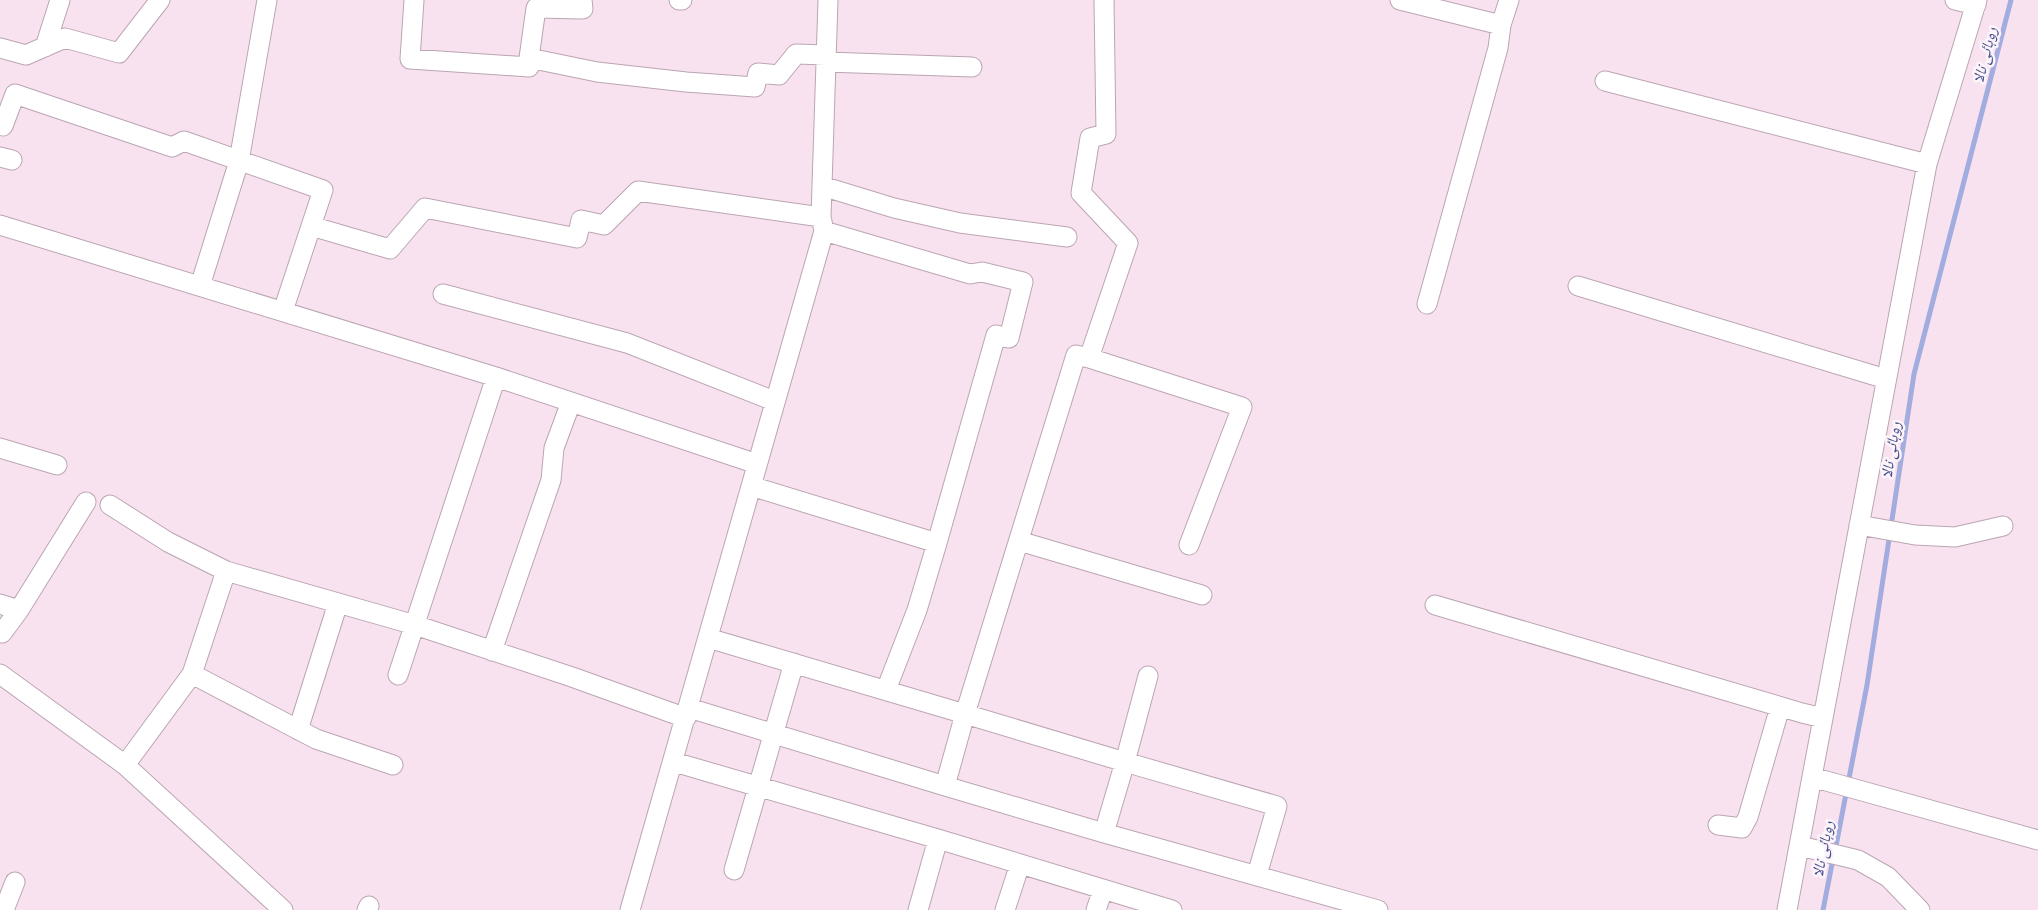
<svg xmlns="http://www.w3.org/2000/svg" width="2038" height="910" font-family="Manrope,'Noto Naskh Arabic',sans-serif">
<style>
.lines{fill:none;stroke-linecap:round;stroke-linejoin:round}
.stream{stroke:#a2acde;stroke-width:5}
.minor-casing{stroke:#bba5b3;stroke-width:21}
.minor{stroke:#fff;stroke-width:19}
.labels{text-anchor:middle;stroke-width:5;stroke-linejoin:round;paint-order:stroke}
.water-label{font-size:16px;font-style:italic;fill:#454e8e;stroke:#fdf4f9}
</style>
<rect width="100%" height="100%" fill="#f9e2f0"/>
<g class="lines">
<path class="stream" d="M1835,851L1867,685L1914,374L2011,0
M1823,910L1833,859"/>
<defs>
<path id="minor" d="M414,0L410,59L529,67V58L597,72L686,82L755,87L758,73L779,75L796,54L826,55
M679,0H682
M1400,0L1501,25
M1955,0L1976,5
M45,47L60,0
M0,48L26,55L65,38L119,53L160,0
M529,58L536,8L583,9L582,0
M826,62L972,67
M1605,81L1927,164
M3,126L15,94L172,147L184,141L323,190L283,311
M0,157L12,160
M822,186L894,208L960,223L1067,237
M0,225L496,377L757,464
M311,226L390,249L425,208L577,238L581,220L604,225L638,191L821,217
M824,231L970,274L982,272L1023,282L1009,338L996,335L937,543
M200,286L239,161L267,0
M1578,286L1886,379
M443,294L627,343L774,401
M1427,304L1498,48L1501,25L1509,0
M1089,358L1242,407L1189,545
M0,448L57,465
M751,486L937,543L917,610L886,690
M110,505L168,542L226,571L415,625L572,677L686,718
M1859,525L1915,535L1955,537L2003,526
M1019,541L1202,595
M0,604L19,610
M1435,605L1802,713L1823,718
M0,632L2,633L19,610L86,502
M708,638L965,714L1076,355L1089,358L1128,243L1081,193L1090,138L1106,134L1104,0
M492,651L551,480L554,448L571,402
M0,674L125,765L283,910
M192,674L316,739L393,765
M398,675L496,377
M1148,676L1125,762L1277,806L1257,875
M689,708L945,786L965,714L1125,762L1104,833
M298,730L338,603
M674,762L938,839L918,910
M125,765L192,674L226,571
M1812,777L2038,840
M945,786L1104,833L1378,910
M1718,825L1742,828L1748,817L1780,707
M938,839L1172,910
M1800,846L1858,860L1888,877L1920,910
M734,870L794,663
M4,910L15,882
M367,910L369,906
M630,910L824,231L821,217L828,0
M1005,910L1020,864
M1096,910L1103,889
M1787,910L1927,164L1977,0"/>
</defs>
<use href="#minor" class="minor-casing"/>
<use href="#minor" class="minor"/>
</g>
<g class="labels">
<g class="water-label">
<text transform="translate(1984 55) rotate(-76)" y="6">روہائی نالا</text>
<text transform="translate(1890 450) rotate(-81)" y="6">روہائی نالا</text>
<text transform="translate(1822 849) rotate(-79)" y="6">روہائی نالا</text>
</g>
</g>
</svg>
